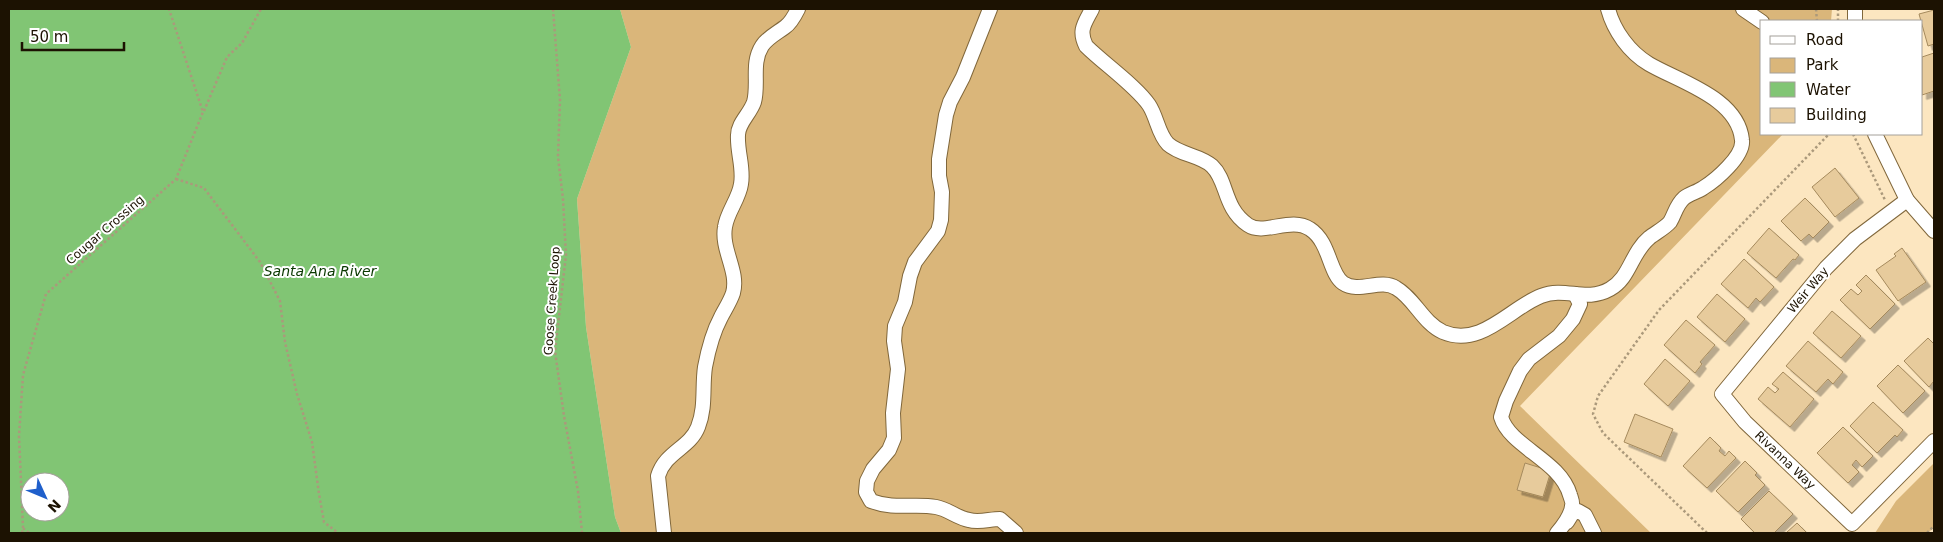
<svg xmlns="http://www.w3.org/2000/svg" width="1943" height="542" font-family="'DejaVu Sans',sans-serif">
<style>
.green{fill:#dab67a}
.water{fill:#81c574;fill-rule:evenodd}
.building{fill:#e7cb9c;stroke:#a58a5d;filter:url(#shadow)}
.lines{fill:none;stroke-linecap:round;stroke-linejoin:round}
.minor-casing{stroke:#80673b;stroke-width:16}
.path{stroke:#ab997b;stroke-width:2.5;stroke-dasharray:2.5 2.5;stroke-linecap:butt}
.minor{stroke:#fff;stroke-width:14}
.labels{text-anchor:middle;stroke-width:4;stroke-linejoin:round;paint-order:stroke}
.street-label{font-size:12px;fill:#1c1202;stroke:#fff}
.water-label{font-size:14px;font-style:italic;fill:#0a3900;stroke:#fff}
</style>
<defs>
<filter id="shadow"><feDropShadow dx="4.5" dy="4.5" stdDeviation="0" flood-color="#0004"/></filter>
</defs>
<rect width="100%" height="100%" fill="#fce6c0"/>
<path class="green" d="M620,9H1832L1831,21H1762V134H1783L1520,406L1651,533H621L615,517L586,327L577,199L631,47Z
M1934,463V527L1928,533H1875L1896,501Z"/>
<path class="water" d="M9,9H620L631,47L577,199L586,327L615,517L621,533H9ZM30,482H60V512H30Z"/>
<path class="building" d="M1934,10V44L1928,46L1919,14Z
M1934,53V91L1922,95V57Z
M1835,168L1859,198L1835,217L1812,187Z
M1805,198L1829,222L1813,238L1809,234L1801,241L1781,221Z
M1769,228L1799,255L1795,260L1793,259L1776,278L1747,253Z
M1902,248L1926,282L1898,301L1876,270L1896,256L1894,254Z
M1744,259L1774,287L1760,302L1756,298L1748,308L1721,284Z
M1866,275L1895,304L1870,329L1840,300L1851,289L1858,295L1862,291L1856,285Z
M1717,294L1745,319L1725,342L1697,317Z
M1832,311L1861,336L1841,358L1813,333Z
M1686,320L1715,345L1700,362L1702,364L1695,373L1664,345Z
M1928,338L1934,344V381L1929,387L1904,361Z
M1808,341L1843,372L1833,384L1828,379L1816,392L1786,366Z
M1665,359L1690,381L1668,406L1644,384Z
M1898,365L1925,391L1903,413L1877,386Z
M1783,372L1814,399L1790,427L1758,399L1768,387L1775,393L1779,389L1772,384Z
M1873,402L1903,430L1897,437L1895,435L1877,453L1850,426Z
M1635,414L1673,429L1661,457L1624,442Z
M1843,427L1873,456L1862,467L1856,460L1852,465L1859,472L1848,483L1817,453Z
M1710,437L1721,448L1719,451L1725,456L1729,451L1736,458L1707,488L1683,466Z
M1745,461L1757,473L1755,475L1765,485L1738,512L1716,491Z
M1525,463L1551,471L1543,497L1517,490Z
M1769,491L1793,514L1774,533H1755L1741,519Z
M1797,523L1807,533H1786Z"/>
<g class="lines">
<defs>
<g id="minor">
<path d="M990,9L963,77L950,102L946,115L939,159V176L942,192L941,220L938,231L915,262L910,276L905,302L895,326L894,341L898,369L893,413L894,438L889,450L873,469L867,481L866,492L871,501C895,510 914,503 936,507C948,509 957,518 969,520C979,523 990,519 1000,519L1016,533"/>
<path d="M1092,9C1085,23 1078,30 1086,46C1103,63 1136,86 1149,105C1157,117 1158,134 1168,144C1180,155 1200,155 1212,166C1228,181 1223,208 1248,225C1264,236 1291,216 1310,229C1330,242 1329,273 1343,283C1359,294 1380,278 1396,288C1414,298 1423,323 1443,332C1481,348 1510,308 1541,296C1566,286 1585,303 1610,289C1630,278 1631,253 1649,238C1655,233 1665,228 1670,222C1675,214 1676,205 1684,198C1689,194 1697,192 1703,188C1716,180 1744,156 1742,140C1738,98 1680,82 1649,64C1629,52 1614,31 1608,9"/>
<path d="M1743,9L1762,22"/>
<path d="M1855,21V9"/>
<path d="M1875,134L1907,200L1934,231"/>
<path id="s1" d="M1907,200L1855,239L1826,268L1722,394L1745,422L1852,524L1934,441"/>
<path d="M1567,522L1572,514L1578,511L1585,515L1594,533"/>
<path d="M664,533L658,476C665,452 690,448 698,427C706,407 702,387 705,367C708,351 713,332 721,317C725,309 730,302 733,293C739,271 721,250 725,227C727,212 739,199 741,184C744,168 737,152 738,135C738,123 750,114 754,102C759,84 751,63 762,46C767,38 777,33 785,27C791,23 795,15 798,9"/>
<path d="M1557,533C1563,526 1571,516 1572,506C1573,503 1571,498 1570,495C1560,460 1510,447 1501,417L1506,401L1520,371L1529,359L1559,336L1573,319L1580,304L1575,294"/>
</g>
</defs>
<use href="#minor" class="minor-casing"/>
<path class="path" d="M553,9L560,100L558,157L563,199L566,255L555,351L564,416L578,491L582,533
M1816,9L1817,21
M1838,21V9
M204,111L227,57L242,43L261,9
M1853,134L1885,200
M176,179L204,188L260,262L280,301L285,342L297,394L312,442L319,494L324,522L338,533
M23,528L29,533
M22,533L23,528L19,436L23,375L46,294L176,179L203,112L169,9
M1707,533L1603,433L1593,414L1598,396L1659,310L1829,134
M1927,533L1934,526"/>
<use href="#minor" class="minor"/>
</g>
<g class="labels">
<g class="street-label">
<text transform="translate(105 230) rotate(-41)" y="4">Cougar Crossing</text>
<text transform="translate(1808 290) rotate(-50)" y="4">Weir Way</text>
<text transform="translate(552 301) rotate(-86)" y="4">Goose Creek Loop</text>
<text dy="4" stroke="none"><textPath href="#s1" startOffset="361">Rivanna Way</textPath></text>
</g>
<g class="water-label">
<text x="320" y="276">Santa Ana River</text>
</g>
</g>
<rect width="1943" height="542" fill="none" stroke="#1c1202" stroke-width="20"/>
<rect x="1760" y="20" width="162" height="115" fill="#ffffff" stroke="#a4a09a"/>
<rect x="1770" y="36" width="25" height="8" fill="#ffffff" stroke="#a4a09a"/>
<text x="1806" y="45" font-size="15" fill="#1c1202">Road</text>
<rect x="1770" y="58" width="25" height="15" fill="#dab67a" stroke="#a4a09a"/>
<text x="1806" y="70" font-size="15" fill="#1c1202">Park</text>
<rect x="1770" y="82" width="25" height="15" fill="#81c574" stroke="#a4a09a"/>
<text x="1806" y="95" font-size="15" fill="#1c1202">Water</text>
<rect x="1770" y="108" width="25" height="15" fill="#e7cb9c" stroke="#a4a09a"/>
<text x="1806" y="120" font-size="15" fill="#1c1202">Building</text>
<g transform="translate(45 497) rotate(134)"><circle r="24" fill="#ffffff" stroke="#a4a09a"/>
<path d="M0-4L9 19L0 12L-9 19Z" fill="#1f5fcb"/>
<text y="-8" font-size="14" font-weight="bold" text-anchor="middle" fill="#1c1202">N</text>
</g>
<path d="M22 42v8h102v-8" fill="none" stroke="#1c1202" stroke-width="2.5"/>
<text x="30" y="42" font-size="15" fill="#1c1202" stroke="#ffffff" stroke-width="4" paint-order="stroke">50 m</text>
</svg>
